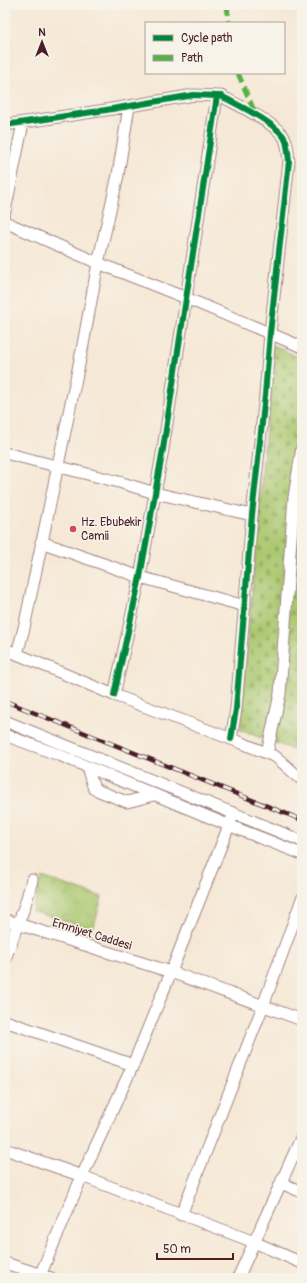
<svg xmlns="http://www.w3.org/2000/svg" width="307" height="1283" font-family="Pangolin,sans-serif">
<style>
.cemetery{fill:url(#cemetery-stones);stroke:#7a744e}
.park{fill:url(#park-tufts);stroke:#7a744e}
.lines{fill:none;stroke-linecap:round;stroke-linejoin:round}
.minor-casing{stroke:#a08480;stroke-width:13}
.minor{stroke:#fff;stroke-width:11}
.rail-casing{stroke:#4a1f2b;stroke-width:4.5}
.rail{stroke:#f7f3e8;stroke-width:3;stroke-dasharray:9;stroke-linecap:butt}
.quiet{stroke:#57b146;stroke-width:5;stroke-dasharray:10 5;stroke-linecap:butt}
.cycleway-casing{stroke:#f7f3e8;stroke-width:8}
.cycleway{stroke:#00873e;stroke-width:6}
.poi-dot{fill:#d1495b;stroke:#f7f3e8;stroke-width:1.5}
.labels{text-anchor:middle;stroke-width:3;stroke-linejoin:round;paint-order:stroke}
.poi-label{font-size:12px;fill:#4a1f2b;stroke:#f7f3e8;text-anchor:start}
.street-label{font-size:12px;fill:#4a1f2b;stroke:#f7f3e8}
</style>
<defs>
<pattern id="cemetery-stones" width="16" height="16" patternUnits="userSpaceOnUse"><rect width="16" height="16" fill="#aac870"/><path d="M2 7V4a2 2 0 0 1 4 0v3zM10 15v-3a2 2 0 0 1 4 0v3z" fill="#94ab61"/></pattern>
<pattern id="park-tufts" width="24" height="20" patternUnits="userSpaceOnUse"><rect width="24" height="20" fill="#aac870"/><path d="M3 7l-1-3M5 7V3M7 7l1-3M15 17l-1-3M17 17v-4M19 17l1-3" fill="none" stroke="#94ab61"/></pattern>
</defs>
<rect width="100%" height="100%" fill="#f7f3e8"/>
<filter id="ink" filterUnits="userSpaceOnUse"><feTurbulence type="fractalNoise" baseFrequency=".025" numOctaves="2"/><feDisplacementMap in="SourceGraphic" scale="8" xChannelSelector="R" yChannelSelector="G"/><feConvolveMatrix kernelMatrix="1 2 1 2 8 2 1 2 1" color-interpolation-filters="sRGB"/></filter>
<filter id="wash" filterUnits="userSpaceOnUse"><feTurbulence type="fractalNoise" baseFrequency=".012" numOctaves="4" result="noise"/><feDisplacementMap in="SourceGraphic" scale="16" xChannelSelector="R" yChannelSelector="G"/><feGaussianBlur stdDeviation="0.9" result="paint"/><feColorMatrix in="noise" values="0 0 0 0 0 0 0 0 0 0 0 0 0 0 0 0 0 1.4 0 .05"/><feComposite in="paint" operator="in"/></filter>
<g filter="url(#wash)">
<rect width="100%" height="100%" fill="#f6e8d6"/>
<path class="cemetery" d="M273,345L302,359V753L240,730Z"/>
<path class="park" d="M42,877L102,897L93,929L32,911Z"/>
</g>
<g filter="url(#ink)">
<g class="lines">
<defs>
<path id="minor" d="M5,125L106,110L194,95L217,96H221C236,104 278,124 285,139C288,145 288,154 289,161L270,333L265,395L252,515L236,709L231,739
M5,211L23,123
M5,222L98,263L186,298L302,347
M5,453L119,482L155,493L252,515
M41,542L140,577L245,606
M5,649L114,695L242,743L276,757L302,780
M17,654L24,628L82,350L98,263L118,175L129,106
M114,695L140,577L163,449L217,96
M5,721L302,841
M5,735L59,755L228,825L302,854
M267,753L280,694L294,497L302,447
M87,767L94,789L127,802L154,795
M5,920L171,972L302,1020
M5,959L25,905L32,880
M5,1021L133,1065
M5,1149L82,1176L254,1242L302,1263
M281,1183L302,1192
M181,1215L263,1006L302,899
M5,1263L51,1278
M39,1278L82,1176L133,1065L171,972L234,813
M238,1278L302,1136"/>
</defs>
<use href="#minor" class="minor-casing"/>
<use href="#minor" class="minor"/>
<defs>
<path id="rail" d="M5,701L302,820"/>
</defs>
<use href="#rail" class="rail-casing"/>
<use href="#rail" class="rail"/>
<path class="quiet" d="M227,5L229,23
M238,73L255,113"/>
<defs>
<path id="cycleway" d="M5,125L106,110L194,95L217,96H221C236,104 278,124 285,139C288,145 288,154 289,161L270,333L265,395L252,515L236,709L231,739
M114,695L140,577L163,449L217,96"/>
</defs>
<use href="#cycleway" class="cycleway-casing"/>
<use href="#cycleway" class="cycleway"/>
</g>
</g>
<circle class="poi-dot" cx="73" cy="529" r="4"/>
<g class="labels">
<g class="poi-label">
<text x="81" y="526">Hz. Ebubekir<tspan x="81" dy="14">Camii</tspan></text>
</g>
<g class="street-label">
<text transform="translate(92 934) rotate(17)" y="4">Emniyet Caddesi</text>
</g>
</g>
<rect width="307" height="1283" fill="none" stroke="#f7f3e8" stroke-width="20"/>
<rect x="145" y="22" width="140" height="52" fill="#f7f3e8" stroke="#b29e9c"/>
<rect x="153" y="35" width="20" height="6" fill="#00873e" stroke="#b29e9c"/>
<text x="181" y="42" font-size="12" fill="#4a1f2b">Cycle path</text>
<rect x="153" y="55" width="20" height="6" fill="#57b146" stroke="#b29e9c"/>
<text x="181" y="62" font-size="12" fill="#4a1f2b">Path</text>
<g transform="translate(42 42)" stroke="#f7f3e8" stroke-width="3" paint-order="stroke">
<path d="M0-3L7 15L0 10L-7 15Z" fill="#4a1f2b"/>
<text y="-6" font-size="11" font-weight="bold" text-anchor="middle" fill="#4a1f2b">N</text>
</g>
<path d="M157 1253v6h76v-6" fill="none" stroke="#4a1f2b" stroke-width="2"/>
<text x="163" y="1253" font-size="12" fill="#4a1f2b" stroke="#f7f3e8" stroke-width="3" paint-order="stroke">50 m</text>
</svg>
